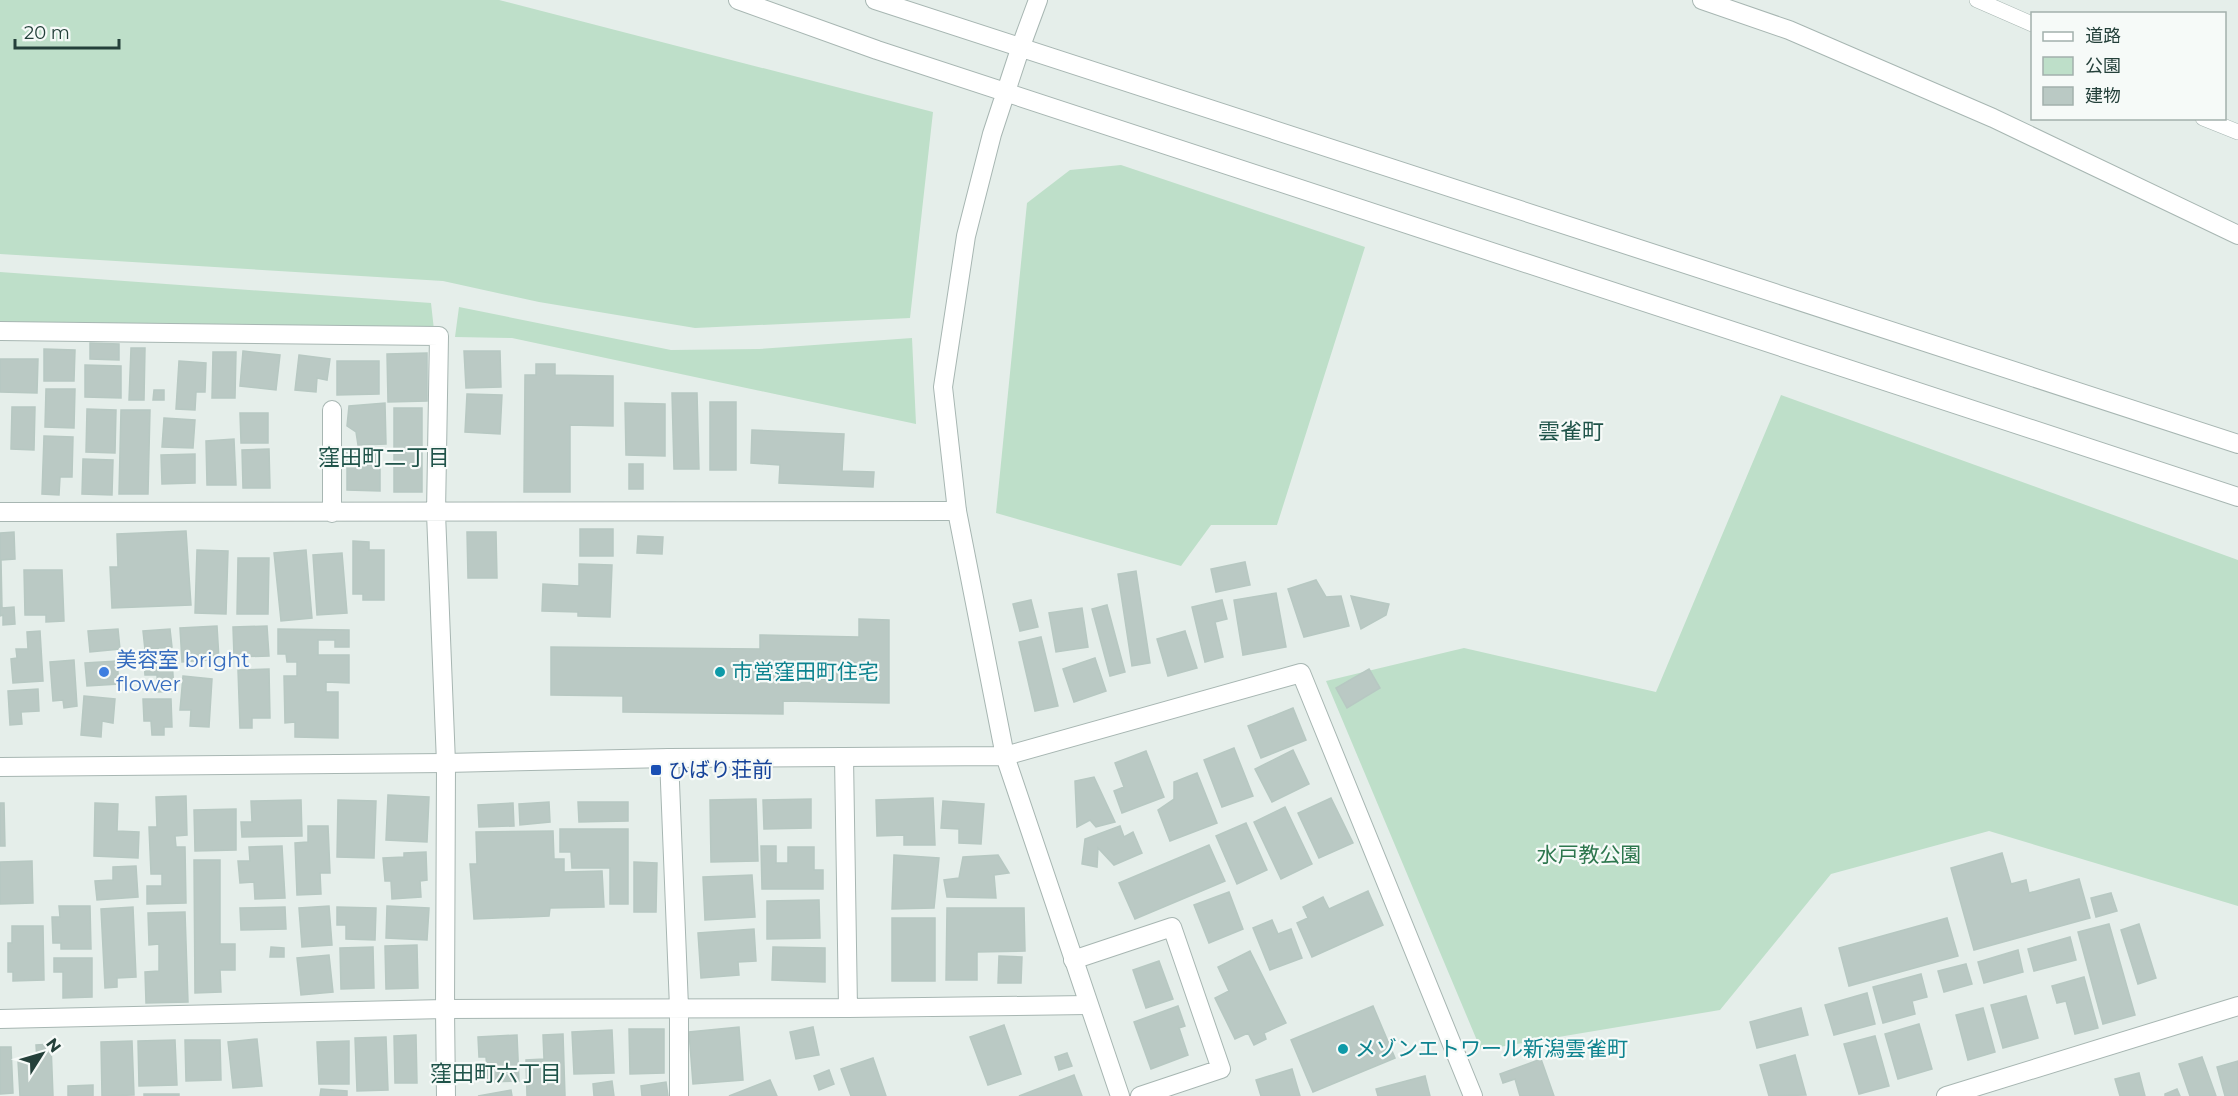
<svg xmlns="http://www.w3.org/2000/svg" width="2238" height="1096" font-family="Montserrat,'Noto Sans JP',sans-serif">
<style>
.green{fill:#bedfc9}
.building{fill:#bac9c4;stroke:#b7c8c2;stroke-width:1.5}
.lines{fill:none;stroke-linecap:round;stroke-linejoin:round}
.service-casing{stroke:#a7b6b2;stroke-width:16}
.minor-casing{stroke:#a7b6b2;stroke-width:20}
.tertiary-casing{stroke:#a7b6b2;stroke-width:20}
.service{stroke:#fff;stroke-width:15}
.minor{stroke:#fff;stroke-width:18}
.tertiary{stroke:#fff;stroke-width:18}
.shop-dot{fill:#3f7fe0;stroke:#f6faf8;stroke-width:2}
.culture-dot{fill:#0f9aa8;stroke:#f6faf8;stroke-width:2}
.transit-dot{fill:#1a4fb4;stroke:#f6faf8;stroke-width:2}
.labels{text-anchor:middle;stroke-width:4.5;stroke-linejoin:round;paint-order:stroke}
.shop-label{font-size:21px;fill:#366cbe;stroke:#f6faf8;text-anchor:start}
.culture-label{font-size:21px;fill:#0d838f;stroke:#f6faf8;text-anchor:start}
.transit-label{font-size:21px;fill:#164399;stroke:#f6faf8;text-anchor:start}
.park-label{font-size:21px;fill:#2e774e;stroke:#f6faf8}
.neighbourhood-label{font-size:22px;fill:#1f5349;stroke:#f6faf8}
</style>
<rect width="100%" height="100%" fill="#e5eeea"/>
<path class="green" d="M0,0H499L933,112L910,318L695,328L539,302L443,281L0,254Z
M1121,165L1365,247L1277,525H1211L1181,566L996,513L1027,203L1070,170Z
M0,272L431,303L434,330L0,324Z
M459,307L671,350L759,349L912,338L916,424L512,338L455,337Z
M1781,395L2238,560V906L1989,831L1831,874L1720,1010L1481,1050L1326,681L1464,648L1656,692Z"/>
<path class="building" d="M90,343L119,344V360L90,359Z
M131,348H145L144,400H129Z
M44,349L75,350L74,381H44Z
M243,351L280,355L276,390L240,386Z
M464,351H500L501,387L466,388Z
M213,352H236L235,398H212Z
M427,353V401L388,402L387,354Z
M299,355L330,359L327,380L317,378L316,392L295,390Z
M0,359H38L37,393L0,392Z
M179,361L206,363L205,392H196L195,410L176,409Z
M337,361H379V394L337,395Z
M536,364H555V375L613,376V426L570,425V492H524L525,375H536Z
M85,365L121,366V398L85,397Z
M46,389H75L74,428L45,427Z
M154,390H164V400H153Z
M672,393H697L699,469H674Z
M467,394L502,395L500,434L465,432Z
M710,402H736V470H710Z
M385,403L386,444L358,445L356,432L347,426L349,406Z
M625,403L665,404V456L626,455Z
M12,407H35L34,450L11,449Z
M394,408H422V492H394Z
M87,409L116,410L115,453L86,452Z
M121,410H150L148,494H119Z
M240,413H268V443H241Z
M164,418L195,420L193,448L162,447Z
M752,430L844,434L842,471L874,472L873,487L779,483L780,465L751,463Z
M44,436L73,437L72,477H60L59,495L42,494Z
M234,439L236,485H207L206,441Z
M269,449L270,488H243L242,450Z
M347,450L380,451V491L347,490Z
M195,454V483L162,484L161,455Z
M83,459L113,460L112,495L82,494Z
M629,464H643V489H629Z
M580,529H613V556H580Z
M186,531L191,605L112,608L110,567H118L117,534Z
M14,532L15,559L1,560L2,608L14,607L15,624L3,625V615L0,616V533Z
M467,532H496L497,578H468Z
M638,536L663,537L662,554L637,553Z
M353,541L369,542V550H384V600H363V594H353Z
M197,550L228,551L226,614L195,613Z
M306,550L312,618L281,621L274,553Z
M342,553L347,613L317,615L313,555Z
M238,558H269L268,614H237Z
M1245,562L1250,585L1216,592L1211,569Z
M579,564L612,565L610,617L578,616V612L542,611L543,584L579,586Z
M24,570H62L64,621L46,622V615H25Z
M1136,571L1150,663L1132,666L1118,574Z
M1316,580L1326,597L1341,596L1349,626L1304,637L1288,589Z
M1276,593L1286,647L1243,655L1234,600Z
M1351,596L1389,604L1386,615L1361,629Z
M1031,600L1038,627L1020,631L1013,604Z
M1222,600L1227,619L1215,622L1223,657L1205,662L1192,607Z
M1107,605L1125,672L1110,676L1092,609Z
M1082,608L1088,647L1056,652L1049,613Z
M859,619L889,620V703L783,701V714L623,712V696L551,695V647L760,649V635L859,637Z
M217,626L219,659L182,662L180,628Z
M267,626L269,656L234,657L233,627Z
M118,629L120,649L90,652L88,631Z
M170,629L172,647L145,650L143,631Z
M278,629L349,630V647H335V640H318V655H349V683L326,682V692H338V738L295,737V722L285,723L284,676H297V662H287L286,654H278Z
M40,631L43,681L13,683L11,659L17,658L16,649H28L27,632Z
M1185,631L1197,668L1168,676L1157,639Z
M1041,637L1058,706L1035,711L1019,642Z
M1095,658L1106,691L1074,702L1063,669Z
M172,659L174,691L158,692L157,675H145L144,661Z
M74,660L77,706L64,708L63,700L53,701L50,662Z
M117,661L119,684L87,686L85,663Z
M269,669L270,718H252V728H240L238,670Z
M1369,669L1380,688L1347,708L1336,688Z
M183,676L212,679L209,727L190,726L191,710H180Z
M38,689L39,711L21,712L22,724L10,725L8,691Z
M84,696L115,699L113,723L102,721L101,737L81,735Z
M143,699H171L172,727H164V735H152L151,721H144Z
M1293,708L1306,740L1261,758L1248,726Z
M1234,748L1253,796L1222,807L1204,760Z
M1293,750L1309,784L1272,802L1255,769Z
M1146,751L1164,797L1122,813L1114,791L1124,787L1115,763Z
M1197,773L1217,823L1170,841L1158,810L1174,799V782Z
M1094,777L1115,822L1096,827L1090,820L1077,827L1075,781Z
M388,795L429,797L427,842L386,840Z
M186,796L187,835L175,836L176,847H185L186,903L147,904V886H162V874H151L149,827H157L156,797Z
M933,798L935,845H904V835L877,836L876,800Z
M1331,798L1353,843L1319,858L1298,813Z
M756,799L758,861L711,862L710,800Z
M811,799V828L764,829L763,800Z
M301,800L302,836L242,837L241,822H252L251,801Z
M338,800L376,801L374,858L337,857Z
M943,801L984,804L981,844L959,843V829L941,828Z
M549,802L550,822L520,825L519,804Z
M578,802H628V821L579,822Z
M0,803H4L5,846H0Z
M95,803L118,804L117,831L139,832L138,858L94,856Z
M513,803L514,826L479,827L478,805Z
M1285,807L1312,864L1281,879L1254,822Z
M236,809V850L195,851L194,810Z
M1246,823L1267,870L1237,884L1216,836Z
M308,826H328L330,873H320L321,894L297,895L295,843L308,842Z
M1120,826L1124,837L1133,832L1142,853L1114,865L1098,848L1097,867L1082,864L1085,839Z
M560,829H628V904H610V868H572L571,852H560Z
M553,831L554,859H564V872L602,871L604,907L550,908L549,916L474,919L470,864H477L476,832Z
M1209,845L1225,881L1135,919L1119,883Z
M282,846L285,898L255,899L254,882L240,883L238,861H250L249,847Z
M761,846H776V863H788V847H814V870H823V889H762Z
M426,852L427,880L420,881L421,897L392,899L391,881H385L383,858L404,857V853Z
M2002,853L2011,884L2026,880L2029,893L2079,879L2090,918L1974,950L1951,868Z
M894,855L939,858L934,908L892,909Z
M998,855L1009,873L994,875L996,898L947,897L944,880L959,878L963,857Z
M194,860H220V944H235V970H220L221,992L195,993Z
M32,861L33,903L0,904V862Z
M634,862L657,863L656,912H634Z
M136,866L138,897L97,900L95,881L113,880V867Z
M752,875L755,917L705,920L703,877Z
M1368,891L1383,925L1312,957L1297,923L1308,918L1303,907L1323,897L1329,909Z
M1229,892L1243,929L1209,943L1194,905Z
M2111,893L2117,911L2096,917L2091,898Z
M819,900L820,938L767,939V901Z
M59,906H90L91,949H61V943H53L52,917H60Z
M329,906L332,945L302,947L299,908Z
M387,906L429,908L427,940L386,938Z
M133,907L136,977L117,978V987L105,988L101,909Z
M285,907L286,929L241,930L240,908Z
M337,907L376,908L375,940L346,939V925H337Z
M947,908H1024L1025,951L977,952V980H946Z
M185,912L188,1002L146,1003L145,972L159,971V944L149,945L148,913Z
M892,918H935V981H892Z
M1947,918L1958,956L1849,986L1839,948Z
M1272,920L1278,934L1291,929L1302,958L1270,970L1253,928Z
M2109,924L2135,1015L2103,1024L2078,932Z
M2139,924L2156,978L2138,984L2121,930Z
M12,926H43L44,980L13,981V972H8V943H12Z
M754,929L756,961L738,962L739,975L701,978L698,933Z
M2070,937L2076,960L2034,971L2028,949Z
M417,945L418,988L386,989L385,946Z
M271,947L284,948V957H270Z
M373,947L374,988L341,989L340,948Z
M773,947L825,948V982L772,980Z
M2018,950L2023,972L1984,983L1978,962Z
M1250,951L1286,1023L1264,1033L1266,1039L1254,1045L1248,1033L1235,1039L1215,998L1229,991L1218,967Z
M329,955L333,992L301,995L297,958Z
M999,956L1022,957L1021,983H998Z
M54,958H92V997L63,998V972H54Z
M1159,961L1173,999L1146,1008L1133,970Z
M1966,964L1972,984L1944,992L1938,971Z
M1921,974L1927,997L1912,1001L1915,1014L1883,1023L1873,987Z
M2084,977L2098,1028L2075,1034L2066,1001L2057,1003L2052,986Z
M1867,993L1875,1024L1834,1035L1825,1005Z
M2026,996L2038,1038L2003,1048L1991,1005Z
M1178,1006L1185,1026L1179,1028L1188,1055L1151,1069L1134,1022Z
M1373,1006L1395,1058L1313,1092L1291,1040Z
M1801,1008L1808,1035L1757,1048L1750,1022Z
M1983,1008L1995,1052L1968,1060L1956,1015Z
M1919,1024L1932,1069L1898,1079L1885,1034Z
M1004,1025L1021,1074L988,1085L970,1037Z
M739,1027L743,1080L693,1084L689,1032Z
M813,1027L819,1055L796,1059L790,1032Z
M629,1029H664V1073L630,1074Z
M612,1030L614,1073L574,1074L572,1032Z
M563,1034L565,1096H527L526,1060L544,1059L543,1035Z
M416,1035L417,1083H395L394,1036Z
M517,1035L519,1081L488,1082L486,1057H479L478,1037Z
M1875,1036L1889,1086L1859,1094L1844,1044Z
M386,1037L388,1090L357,1091L355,1038Z
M257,1039L262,1086L233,1088L228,1042Z
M175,1040L177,1085L139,1086L138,1041Z
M185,1040H220L221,1080L186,1081Z
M132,1041L134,1095L102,1096L101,1042Z
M349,1041V1084H319L317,1042Z
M51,1044L53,1096H20L18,1061L37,1060L36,1045Z
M0,1047H11L13,1093L0,1094Z
M1067,1053L1072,1066L1059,1070L1055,1057Z
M1795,1055L1806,1095L1769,1096L1760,1065Z
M2202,1057L2216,1096H2190L2179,1064Z
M873,1058L886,1096H851L841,1069Z
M1541,1059L1554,1096H1520L1515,1079L1503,1083L1500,1074Z
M2238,1061V1096H2225L2217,1067Z
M1292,1069L1300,1096H1261L1256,1080Z
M829,1070L834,1084L819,1090L814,1076Z
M2139,1073L2145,1096H2120L2115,1079Z
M1074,1075L1082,1096H1019Z
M1425,1076L1430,1096H1378L1376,1089Z
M770,1080L777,1096H729Z
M612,1081L614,1096H594L593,1084Z
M666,1082L668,1096H642L641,1086Z
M93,1085V1096H68V1086Z
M321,1089L347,1091V1096H320Z
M2177,1089L2180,1096H2165V1094Z
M511,1090L512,1096H478Z
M144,1094H179V1096H144Z"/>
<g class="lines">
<defs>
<path id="service" d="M1977,0L2032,24
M2203,118L2238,132"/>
<path id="minor" d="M1702,0L1789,30L1993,118L2238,235
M1021,46L1038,0
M0,331L439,336L436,513L446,763L445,1009L446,1096
M0,512L957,511
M332,513V410
M844,757L848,1008
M669,758L679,1007V1096
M1073,960L1172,927L1221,1069L1140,1096
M0,1019L445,1009L848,1008L1088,1005
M1946,1096L2238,1006"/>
<path id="tertiary" d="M738,0L877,50L2238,497
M875,0L2238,444
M1021,46L992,134L966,236L943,387L957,511L1005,756L1120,1096
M0,767L446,763L669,758L1005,756L1301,673L1473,1096"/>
</defs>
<use href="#service" class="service-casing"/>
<use href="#minor" class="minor-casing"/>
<use href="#tertiary" class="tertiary-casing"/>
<use href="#service" class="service"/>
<use href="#minor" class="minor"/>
<use href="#tertiary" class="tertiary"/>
</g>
<circle class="shop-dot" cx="104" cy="672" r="6"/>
<g class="culture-dot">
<circle cx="720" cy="672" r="6"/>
<circle cx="1343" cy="1049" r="6"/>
</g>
<rect class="transit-dot" x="650" y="764" width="12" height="12" rx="3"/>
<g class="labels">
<g class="shop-label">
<text x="116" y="667">美容室 bright<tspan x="116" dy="24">flower</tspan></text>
</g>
<g class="culture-label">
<text x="732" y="679">市営窪田町住宅</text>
<text x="1355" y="1056">メゾンエトワール新潟雲雀町</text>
</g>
<g class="transit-label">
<text x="668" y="777">ひばり荘前</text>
</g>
<g class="park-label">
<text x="1589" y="862">水戸教公園</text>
</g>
<g class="neighbourhood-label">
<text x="1571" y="439">雲雀町</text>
<text x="384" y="465">窪田町二丁目</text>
<text x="496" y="1081">窪田町六丁目</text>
</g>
</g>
<rect x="2031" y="12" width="195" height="108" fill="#f6faf8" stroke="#a2b0ac" stroke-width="1.5"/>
<rect x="2043" y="32" width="30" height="9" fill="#ffffff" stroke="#a2b0ac" stroke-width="1.5"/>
<text x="2085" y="42" font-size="18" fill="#24403a">道路</text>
<rect x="2043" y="57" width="30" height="18" fill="#bedfc9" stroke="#a2b0ac" stroke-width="1.5"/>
<text x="2085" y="72" font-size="18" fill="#24403a">公園</text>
<rect x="2043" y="87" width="30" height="18" fill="#bac9c4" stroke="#a2b0ac" stroke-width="1.5"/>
<text x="2085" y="102" font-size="18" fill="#24403a">建物</text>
<g transform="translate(42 1054) rotate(53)" stroke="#f6faf8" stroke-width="4.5" paint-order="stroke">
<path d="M0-4.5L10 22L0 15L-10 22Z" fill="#24403a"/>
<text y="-9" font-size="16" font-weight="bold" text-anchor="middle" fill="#24403a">N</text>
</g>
<path d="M15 39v9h104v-9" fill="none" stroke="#24403a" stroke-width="3"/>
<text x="24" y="39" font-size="18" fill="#24403a" stroke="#f6faf8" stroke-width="4.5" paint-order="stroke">20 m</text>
</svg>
